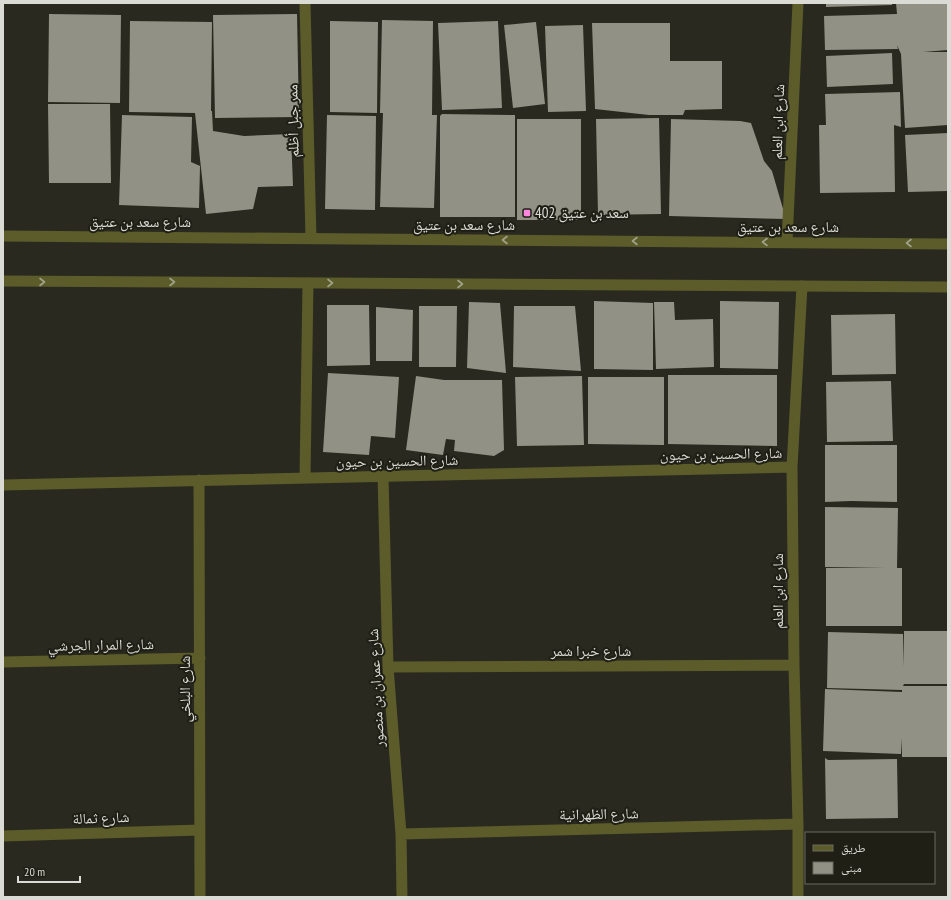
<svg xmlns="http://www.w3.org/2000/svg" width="951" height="900" font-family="'PT Sans Narrow','Noto Naskh Arabic',sans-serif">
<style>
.building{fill:#919285}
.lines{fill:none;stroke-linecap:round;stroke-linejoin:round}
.minor{stroke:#5b5c2a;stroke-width:11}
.tertiary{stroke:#5b5c2a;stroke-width:11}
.oneway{stroke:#a1a288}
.poi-dot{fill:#fe85e0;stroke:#1f1f15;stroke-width:1.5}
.labels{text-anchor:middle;stroke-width:4;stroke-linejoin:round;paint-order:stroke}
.street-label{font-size:15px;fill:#dadbd4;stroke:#1f1f15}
.poi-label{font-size:15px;fill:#dadbd4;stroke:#1f1f15;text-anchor:start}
</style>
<rect width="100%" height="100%" fill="#29291f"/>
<path class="building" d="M826,3H892V5L826,7Z
M896,3H948V50L923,52H948V125L905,128L901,54L897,45L898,49L825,50L824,16L897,14Z
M49,14L121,15L120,103L48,102Z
M297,14L299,117L215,118L213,15Z
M382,20L433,21L432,115H437L434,208L380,207L383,113H380Z
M130,21L212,22L211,111H212L213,131L244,136L291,134L293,186L258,187L253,209L206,214L195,113L129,112Z
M330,21L378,22L377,113L330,112Z
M498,21L502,108L442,110L438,23Z
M536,22L545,104L513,108L504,25Z
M592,23H670V61H722V109L685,110L683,115H649L595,109Z
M583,25L586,111L548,112L545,26Z
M892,53L893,84L827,87L826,56Z
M900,92L901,127L894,125L895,192L820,193L819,125H826L825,94Z
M48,104H110L111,183H49Z
M442,114L515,115V217H440V116Z
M122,115L192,117L191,162L200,166L199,208L119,205Z
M327,115L376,116L375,210L325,209Z
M659,118L661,214L598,215L596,119Z
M517,119H581V220H517Z
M671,119L740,121L751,123L764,161L772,171L786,219L669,216Z
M948,133V191L908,192L905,135Z
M594,301L653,303V370L594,369Z
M720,301L779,302L778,369L720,368Z
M469,302L500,303L506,373L467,368Z
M654,302H674L675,320L713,319L714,367L656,369Z
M327,305H369L370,365L327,366Z
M419,306H457L456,367H419Z
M514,306H575L581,371L513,367Z
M376,307L413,310L412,361H376Z
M895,314L896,374L832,375L831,315Z
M328,373L399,377L395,438L371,436L369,455L323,452Z
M668,375H777V446L668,444Z
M416,376L444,380H502L504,450L494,456L454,451L455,440L446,439L443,455L406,450Z
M582,376L584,445L517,446L515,377Z
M588,377H664V445L588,444Z
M891,381L893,441L827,442L826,382Z
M825,445H897V502L851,501L825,502Z
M825,507L898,508L897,568H902V626H826V568H885L825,567Z
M904,631H948V684H904L903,686H948V757H902V738L901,754L823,751L825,689L902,692V690L827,688L828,632L903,634L904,667Z
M825,758L828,760L897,759L898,818L826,819Z"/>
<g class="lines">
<path class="minor" d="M305,3L311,238
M787,242L798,3
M383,476L388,667L401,834L402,897
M305,478L308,283
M199,480L200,897
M3,485L792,467
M3,662L200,658
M388,667L794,665
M401,834L798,824
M3,836L200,830
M798,897V824L794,665L792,467L802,286"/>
<path class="tertiary" d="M3,236L948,244
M3,281L948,287"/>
</g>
<defs><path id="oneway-chevron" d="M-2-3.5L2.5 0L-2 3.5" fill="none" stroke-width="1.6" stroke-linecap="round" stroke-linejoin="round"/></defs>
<g class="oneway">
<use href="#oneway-chevron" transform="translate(505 240) rotate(-180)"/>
<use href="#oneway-chevron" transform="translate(635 241) rotate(-180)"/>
<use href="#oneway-chevron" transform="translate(765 242) rotate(-180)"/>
<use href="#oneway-chevron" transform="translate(909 243) rotate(-180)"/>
<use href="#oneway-chevron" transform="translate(42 282)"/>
<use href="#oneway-chevron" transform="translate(172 282)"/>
<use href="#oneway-chevron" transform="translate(330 283)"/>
<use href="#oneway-chevron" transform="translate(460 284)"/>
</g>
<rect class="poi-dot" x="523" y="209" width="8" height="8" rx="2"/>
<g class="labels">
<g class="street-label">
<text transform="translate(293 121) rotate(-91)" y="5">ممر جبل أظلم</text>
<text transform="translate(778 122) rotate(-88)" y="5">شارع ابن العلم</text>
<text x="140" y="227">شارع سعد بن عتيق</text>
<text x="464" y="230">شارع سعد بن عتيق</text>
<text x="788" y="232">شارع سعد بن عتيق</text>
<text transform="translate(721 454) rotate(-1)" y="5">شارع الحسين بن حيون</text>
<text transform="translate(397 461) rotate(-1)" y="5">شارع الحسين بن حيون</text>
<text transform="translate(778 591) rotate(-90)" y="5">شارع ابن العلم</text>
<text transform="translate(101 645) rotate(-1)" y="5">شارع المرار الجرشي</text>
<text x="591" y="656">شارع خبرا شمر</text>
<text transform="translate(376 688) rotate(-93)" y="5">شارع عمران بن منصور</text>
<text transform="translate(185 689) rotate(-90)" y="5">شارع البلخي</text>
<text transform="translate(599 814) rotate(-1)" y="5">شارع الظهرانية</text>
<text transform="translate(101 818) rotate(-2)" y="5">شارع ثمالة</text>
</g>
<g class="poi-label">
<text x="535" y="218">سعد بن عتيق 402</text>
</g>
</g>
<rect width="951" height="900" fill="none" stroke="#dadbd4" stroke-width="8"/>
<rect x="805" y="832" width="130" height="52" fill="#1f1f15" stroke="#6a6a61"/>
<rect x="813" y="845" width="20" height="6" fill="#5b5c2a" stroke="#6a6a61"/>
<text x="841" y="852" font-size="12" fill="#dadbd4">طريق</text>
<rect x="813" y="862" width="20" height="12" fill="#919285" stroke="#6a6a61"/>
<text x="841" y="872" font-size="12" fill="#dadbd4">مبنى</text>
<path d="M18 876v6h62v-6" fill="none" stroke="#dadbd4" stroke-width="2"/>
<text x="24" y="876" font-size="12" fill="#dadbd4" stroke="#1f1f15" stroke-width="3" paint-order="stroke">20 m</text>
</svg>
